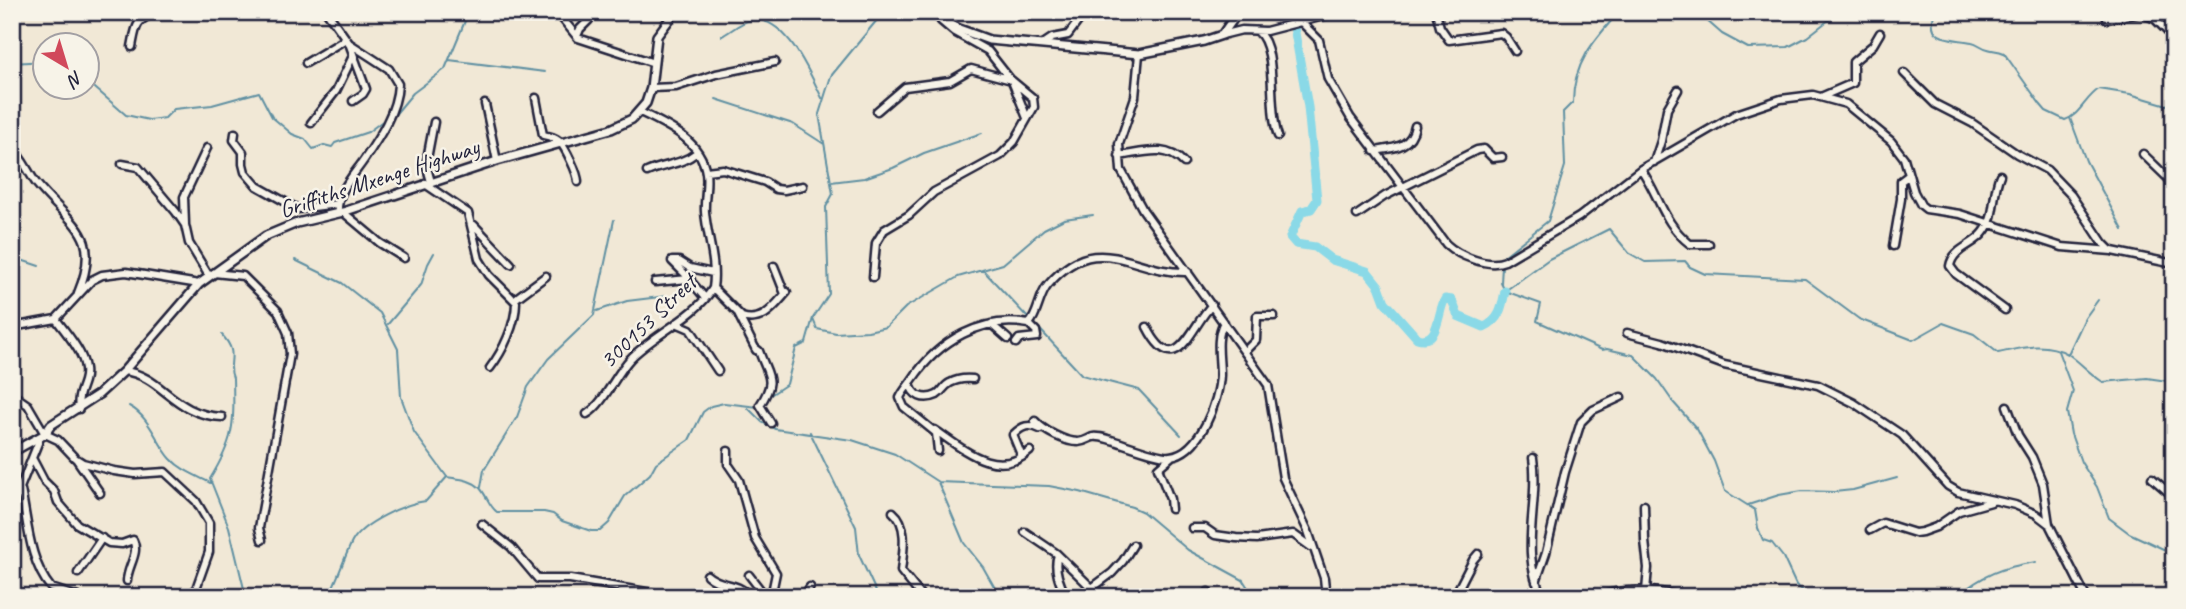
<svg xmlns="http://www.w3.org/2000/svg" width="2186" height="609" font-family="Caveat,sans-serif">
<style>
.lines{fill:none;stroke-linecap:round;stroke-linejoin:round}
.stream{stroke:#6090a2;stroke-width:2}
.river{stroke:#8ad9e7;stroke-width:9}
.minor-casing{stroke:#22223b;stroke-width:11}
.tertiary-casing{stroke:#22223b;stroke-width:12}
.minor{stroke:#f7f3e8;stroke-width:6}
.tertiary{stroke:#f7f3e8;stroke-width:7}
.labels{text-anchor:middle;stroke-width:5;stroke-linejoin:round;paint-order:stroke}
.street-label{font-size:24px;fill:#22223b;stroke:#f7f3e8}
</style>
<rect width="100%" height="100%" fill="#f1e8d6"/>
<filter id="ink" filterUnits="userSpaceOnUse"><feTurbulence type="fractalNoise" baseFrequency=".0143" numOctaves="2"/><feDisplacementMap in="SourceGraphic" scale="14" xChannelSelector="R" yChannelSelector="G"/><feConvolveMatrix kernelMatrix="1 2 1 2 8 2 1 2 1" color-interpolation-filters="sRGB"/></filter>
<g filter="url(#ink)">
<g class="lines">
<path class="stream" d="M1697,12L1722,34L1748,48L1788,47L1807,37L1839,12
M1932,12L1934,15C1926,42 1955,38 1972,42C1978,43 1982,48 1988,49C1993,51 1998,50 2004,53L2040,104L2046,111L2065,120C2080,115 2085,98 2099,89L2130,94L2174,107
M722,36C730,32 742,21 751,20C786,15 809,72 822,98
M449,60L545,72
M12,63L46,61
M88,82L126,115L149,120L165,118L174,109L212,105L259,92L272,117L292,134L305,139L313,149L324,145L332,147L335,143L368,132L384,120
M716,99L793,124L824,144
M393,117L413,93L445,69L465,21L472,12
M2070,118L2086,161L2123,230
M831,182L864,178L893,168L924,153L982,133
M1504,256L1548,221L1565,166L1563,112L1573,102C1573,63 1595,39 1619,12
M12,257L39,266
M295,260L342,283L380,313L398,349L401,397L414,432L447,477
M1502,265L1501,283L1505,291L1541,304L1537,321L1602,350L1607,349L1633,355L1657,379L1673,402L1697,429L1714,461L1725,491L1755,510L1758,528L1763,540L1772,543L1783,557L1796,585L1811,597
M983,270L1029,319
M1505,291L1549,259L1609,229L1629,253L1645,262L1685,261L1690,267L1705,274L1805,279L1859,319L1913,340L1943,323L1974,334L1998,353C2022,348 2044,341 2068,354C2080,362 2090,374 2103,382L2147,378L2174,382
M597,311L627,301L668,296
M813,319L817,329L836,333L868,331L886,327L906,307L958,277L1003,264L1044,229L1064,219L1093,215
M1034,323L1082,375L1139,390L1181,435
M388,324L421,285L428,264L434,253
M222,335C240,354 226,362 233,378C234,425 235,438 210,479L229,527L246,597
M2058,351L2073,391L2067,412L2071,434L2081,462L2097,487L2109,518L2129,533L2174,554
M2068,354L2085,318L2098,300
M769,396L787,384L796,348L806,343L813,318L829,294L826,207L833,194L819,114L831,76L877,20L884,15L898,13
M129,406C150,417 156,442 171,459C182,471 196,475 210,483
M748,408L762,422L775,429L852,440L895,454L938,482L1049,486L1080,492L1132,507L1143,512L1188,550L1243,580L1254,597
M12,415L19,412
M810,432L856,527L859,555L877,594
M938,482L964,543L983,567L1000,597
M481,487L484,470L517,417L528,387L548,359L594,315L614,220
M1748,505L1779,495L1802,491L1834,492L1853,490L1897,478
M328,597C338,579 343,560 352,542C362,523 406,503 426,501L447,477C459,479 471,479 480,488C487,496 489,506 497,512H544L553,514L562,521L591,531H600L609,523L625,496L650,474L656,463L689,440L703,412L711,406L724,403L758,407
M1956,597C1982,575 2002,567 2036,562"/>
<path class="river" d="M1289,12L1290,21
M1294,27L1308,107L1317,200L1311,209L1302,211L1290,237L1296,244L1315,247L1332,260L1367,271L1379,286L1385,302L1417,338C1440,345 1437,312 1445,299L1452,300L1458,316L1484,327C1500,320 1502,307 1505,291"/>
<defs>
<path id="minor" d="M327,12L349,43L389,69L398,84C397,111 379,138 364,160C353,176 336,193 338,213
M557,12L578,38L654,63
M1436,12L1440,27L1449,40L1501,33L1506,37L1515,51
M2107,19L2141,13L2155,19L2174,38
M1302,23L1319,40L1328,79L1350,117L1446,244C1459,256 1488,268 1505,261L1579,217L1641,169L1736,114L1781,99L1813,95L1846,104L1891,141L1904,158L1914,192L1921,205L1926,209L1960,214L2062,247L2112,251L2174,264
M1257,31C1279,48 1267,108 1278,136
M1222,35L1242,30L1266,31L1339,12
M577,36L580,29L589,20L588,12
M349,43L366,89L363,94L353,101
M1043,44L1052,38L1068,35L1080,19V12
M132,47C136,26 135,21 156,12
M1139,54L1135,97L1119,144L1121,170L1143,210L1268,385L1283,478L1308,531L1324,578L1326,597
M306,63L346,39
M1904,73L1935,104L1972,123L2017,154L2047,170L2071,195L2103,243L2110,250
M1012,81L1027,118
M651,88L676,87L716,74L775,62
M1823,96L1853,83V62L1873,45L1880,33
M536,98L543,135C549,136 554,137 559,141C565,147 578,173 578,182
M485,104L497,161
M877,111L905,87L950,81L971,69L1008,79
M311,123L336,91L353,56
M235,133L234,140L243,152V164L245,172L257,186L298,209L337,204
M12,148C22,157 28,172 36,183C71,226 103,232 78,293
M1374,151C1393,148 1411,148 1415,126
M2143,154L2174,184
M1119,156C1143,153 1165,143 1184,163
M1654,162L1661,141L1667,109L1678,90
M122,164L138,167L176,212L185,225L189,243L209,276
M1641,169C1660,197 1663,223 1690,244H1709
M706,171L723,169L765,182L776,189L784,190L803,186
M647,172C664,164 681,165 696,153
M2000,175C1992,193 1996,217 1984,232C1974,246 1953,248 1950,266L1956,274L2005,310
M431,182L426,164L434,122
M425,184L468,213L479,259L489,275L516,302C516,324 503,351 490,368
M343,212L380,243L404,258
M1357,215L1385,196L1477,150L1484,149L1493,158L1502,157
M185,224L184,197L207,148
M474,225L511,264
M1893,246L1901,199V181L1909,175
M774,266L785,294
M214,273L243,276L278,311L288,333L290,354L259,528L262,540
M873,277L876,243L884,230L909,215L934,192L1000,156L1014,142L1034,107L1033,98L1010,79L988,51L954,32L941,21
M691,280L672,261H679L690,268L713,273
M655,282L689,279L705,298
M713,288L742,317C763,324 775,305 787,292
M515,299L546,276
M739,316L756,350
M56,319C68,336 91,359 84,381C81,391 77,397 79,409
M676,323L690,329L718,371
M991,324L1008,339
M12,327L56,319L92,280L102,275L126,272L199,284
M1147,327C1176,384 1191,325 1212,305
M1627,333L1662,342L1724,365L1818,385L1854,403L1902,435L1948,486L1958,492L2015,505L2036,514L2049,524L2086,597
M1016,343L1019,339L1037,337L1036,331L1029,324
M755,348L759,351C768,377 777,379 760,405L771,423
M1245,351L1256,340L1257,316H1274
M124,371C163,376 173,415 222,417
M910,383C912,396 924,401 937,395C942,392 944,386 950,383C957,379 964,378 973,379
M12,394L28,405L45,434L58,440L75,458L83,463L114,471L135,474L165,472L196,501L209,523V552L193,597
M2007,406L2018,435L2032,457L2043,484L2049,524
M587,414C603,405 616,374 630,359C654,334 696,317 713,288C717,262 707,237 705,212C704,199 708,186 706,173C701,140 667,125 640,112
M1035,421C1044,431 1065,442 1078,442C1092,441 1087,433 1108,439C1120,442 1160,458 1170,456C1200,453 1219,401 1220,375C1220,358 1215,338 1224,322
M935,430C963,449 997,480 1030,451
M728,451V464L739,480L755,538L776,573L771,597
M938,451L936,433L904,407L900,398C903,391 908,386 912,380C938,341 982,315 1029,324C1039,313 1038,297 1048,285C1098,227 1132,274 1188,272
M1022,457L1013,435C1022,426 1029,423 1040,429
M1533,458C1540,504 1518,553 1543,597
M33,460L44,481L54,491L58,502L77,524L109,543L122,544L133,540C140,553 127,567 127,581
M77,460L100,493
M2152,478L2174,497
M21,490C28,523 29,561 51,588L78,597
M1644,505L1645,541L1648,568L1646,591
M12,508L40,438L43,436
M1171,509L1170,499L1158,468L1172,456
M893,512C909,525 903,553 901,571L922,597
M482,524L511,547L538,579H570L676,597
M1192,528H1205L1215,535L1236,538L1257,539L1293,534L1311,547
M1870,530L1883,523L1915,533L1922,532L1936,527L1959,511L1991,502
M1025,532L1056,553L1101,597
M1058,555C1053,568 1060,584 1066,597
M78,573L102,538
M707,575C721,588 736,580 750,597
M749,575L766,597
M1536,582L1546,553L1565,472L1581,422L1593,410L1621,397
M1092,588L1112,573L1123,561L1133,545
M803,597L810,587
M1207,597L1208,592
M1454,597L1473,560L1478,554
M1840,597L1842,594"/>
<path id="tertiary" d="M929,12L959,29L989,40L1139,54L1204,41L1222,35L1238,12
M12,452L45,434L51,425L99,394L124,371L199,284L266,236L297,223L343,212L497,161L611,129L632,119L646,103L651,88L657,36L675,12
M1598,597C1627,587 1656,591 1686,597"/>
</defs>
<use href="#minor" class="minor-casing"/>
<use href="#tertiary" class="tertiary-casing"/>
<use href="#minor" class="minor"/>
<use href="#tertiary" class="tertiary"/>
</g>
</g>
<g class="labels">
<g class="street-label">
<text transform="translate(379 178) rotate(-18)" y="8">Griffiths Mxenge Highway</text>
<text transform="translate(648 321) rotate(-44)" y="8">300153 Street</text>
</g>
</g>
<rect width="2186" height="609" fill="none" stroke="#f7f3e8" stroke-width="42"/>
<rect x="21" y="21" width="2144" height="567" fill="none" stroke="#22223b" stroke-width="2.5" filter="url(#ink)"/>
<g transform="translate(66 66) rotate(142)"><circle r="33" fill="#f7f3e8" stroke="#a29fa3" stroke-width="2"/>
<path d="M0-5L12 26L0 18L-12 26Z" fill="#d1495b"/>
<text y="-10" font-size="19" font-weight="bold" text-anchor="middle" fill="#22223b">N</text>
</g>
</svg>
